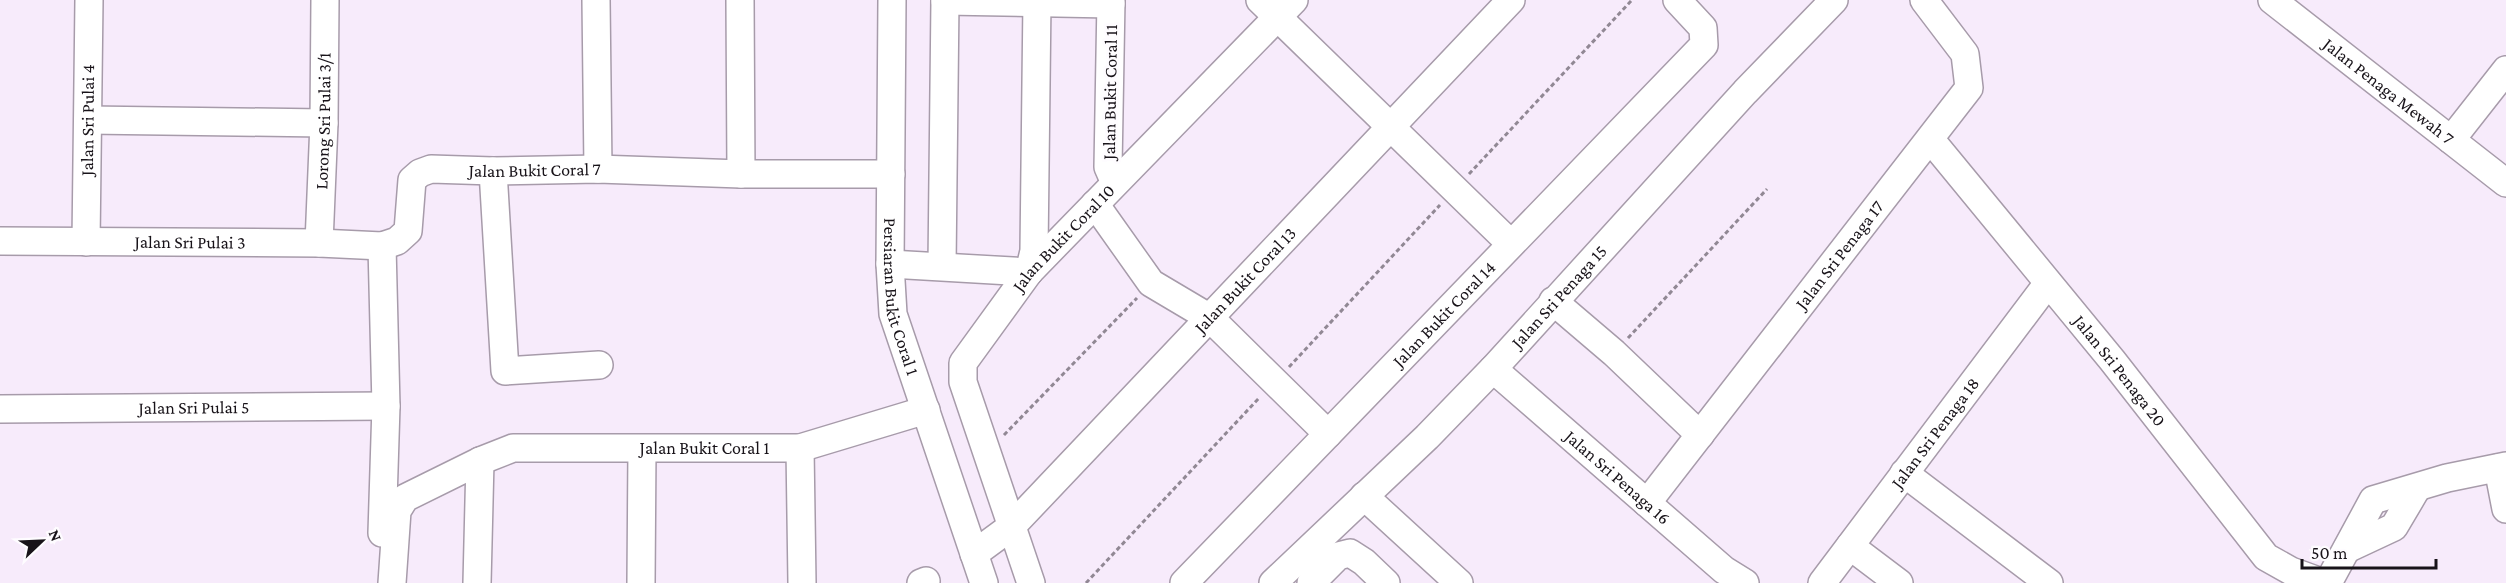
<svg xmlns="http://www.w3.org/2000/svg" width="2506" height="583" font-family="'Crimson Pro',serif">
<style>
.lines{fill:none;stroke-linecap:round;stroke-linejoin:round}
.minor-casing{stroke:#a79baa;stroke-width:30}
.path{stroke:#918894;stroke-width:3;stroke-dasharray:4.5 3;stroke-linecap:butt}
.minor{stroke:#fff;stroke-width:27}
.labels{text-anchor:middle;stroke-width:6;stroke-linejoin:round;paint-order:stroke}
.street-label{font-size:18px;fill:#181319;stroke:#fefcff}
</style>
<rect width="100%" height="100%" fill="#f7ebfb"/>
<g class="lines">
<defs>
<g id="minor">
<path d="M596,0L598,169"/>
<path d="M740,0L741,174"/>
<path id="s1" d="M892,0L890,264L893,314L984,583"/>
<path d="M1111,0L1108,167L1115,183"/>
<path d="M1260,0L1511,244"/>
<path id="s2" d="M2272,0L2506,183"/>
<path d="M945,1L1111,4"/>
<path d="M88,120L324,123"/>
<path id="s3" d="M1931,140L2112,360L2266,557L2291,571L2324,583"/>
<path d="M2451,140L2506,70"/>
<path d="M493,171L505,371L599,365"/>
<path d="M1095,204L1151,283L1210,318L1328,434"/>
<path id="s4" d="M0,241L319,243L382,246L397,241L408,231L412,180L420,173L431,169L493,171L598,169L741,174H891"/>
<path id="s5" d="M86,242L89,0"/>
<path id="s6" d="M319,243L324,123L325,0"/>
<path d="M890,264L1029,272"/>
<path d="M942,266L945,0"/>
<path d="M1029,272L1034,251L1037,0"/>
<path d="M1553,301L1614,353L1700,435"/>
<path id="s7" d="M1493,369L1724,570L1745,583"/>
<path id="s8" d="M0,409L386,406"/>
<path d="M800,448L802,583"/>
<path d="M2498,468L2506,509"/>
<path d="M1904,473L2049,583"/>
<path d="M1364,496L1459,583"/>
<path id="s9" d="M1647,503L1969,88L1965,54L1924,0"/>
<path d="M382,533L386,406L382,246"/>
<path d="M1850,546L1899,583"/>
<path d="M2347,549L2394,527L2417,488"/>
<path id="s10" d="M974,554L1012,526L1511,0"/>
<path id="s11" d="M392,583L397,511L405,498L480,461L513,448H800L926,410"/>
<path d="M477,583L480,461"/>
<path d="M641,583L642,449"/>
<path d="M921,583L926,581"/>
<path id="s12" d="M1031,583L963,382V363L1029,272L1294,0"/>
<path id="s13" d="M1184,583L1704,45L1703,28L1677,0"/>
<path id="s14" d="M1273,583L1427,437L1493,369L1745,92L1834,0"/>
<path d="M1311,583L1338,556L1350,553L1364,562L1386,583"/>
<path id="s15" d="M1822,583L2048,283"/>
<path d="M2328,583L2373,500L2447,478L2506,466"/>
</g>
</defs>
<use href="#minor" class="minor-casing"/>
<path class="path" d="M1469,174L1632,0
M1628,338L1767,189
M1289,367L1440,205
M1004,435L1137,298
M1086,583L1259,398"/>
<use href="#minor" class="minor"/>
</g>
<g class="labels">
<g class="street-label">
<text transform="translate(1110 92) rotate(-89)" y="6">Jalan Bukit Coral 11</text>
<text dy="6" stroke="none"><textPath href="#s2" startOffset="148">Jalan Penaga Mewah 7</textPath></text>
<text dy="6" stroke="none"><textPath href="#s5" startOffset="122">Jalan Sri Pulai 4</textPath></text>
<text dy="6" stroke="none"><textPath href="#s6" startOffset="122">Lorong Sri Pulai 3/1</textPath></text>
<text dy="6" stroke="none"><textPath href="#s4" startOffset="590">Jalan Bukit Coral 7</textPath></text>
<text dy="6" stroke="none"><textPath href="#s12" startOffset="392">Jalan Bukit Coral 10</textPath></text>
<text dy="6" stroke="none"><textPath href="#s4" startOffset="190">Jalan Sri Pulai 3</textPath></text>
<text dy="6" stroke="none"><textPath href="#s9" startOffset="314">Jalan Sri Penaga 17</textPath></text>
<text dy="6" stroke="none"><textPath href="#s10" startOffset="386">Jalan Bukit Coral 13</textPath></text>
<text dy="6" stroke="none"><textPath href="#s14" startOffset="405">Jalan Sri Penaga 15</textPath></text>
<text dy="6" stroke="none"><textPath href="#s1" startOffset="298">Persiaran Bukit Coral 1</textPath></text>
<text dy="6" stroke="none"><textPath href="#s13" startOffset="374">Jalan Bukit Coral 14</textPath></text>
<text dy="6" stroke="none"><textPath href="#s3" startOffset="298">Jalan Sri Penaga 20</textPath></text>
<text dy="6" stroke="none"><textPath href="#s8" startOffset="194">Jalan Sri Pulai 5</textPath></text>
<text dy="6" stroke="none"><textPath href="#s15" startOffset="188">Jalan Sri Penaga 18</textPath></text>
<text dy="6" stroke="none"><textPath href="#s11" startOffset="398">Jalan Bukit Coral 1</textPath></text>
<text dy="6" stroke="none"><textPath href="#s7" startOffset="165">Jalan Sri Penaga 16</textPath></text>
</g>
</g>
<g transform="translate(42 541) rotate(67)" stroke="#fefcff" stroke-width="4.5" paint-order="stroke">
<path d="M0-4.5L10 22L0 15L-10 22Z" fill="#181319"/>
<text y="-9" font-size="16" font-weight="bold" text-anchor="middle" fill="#181319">N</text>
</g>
<path d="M2302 559v9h134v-9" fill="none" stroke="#181319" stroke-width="3"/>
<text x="2311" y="559" font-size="18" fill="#181319" stroke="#fefcff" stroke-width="4.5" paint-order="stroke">50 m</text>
</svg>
